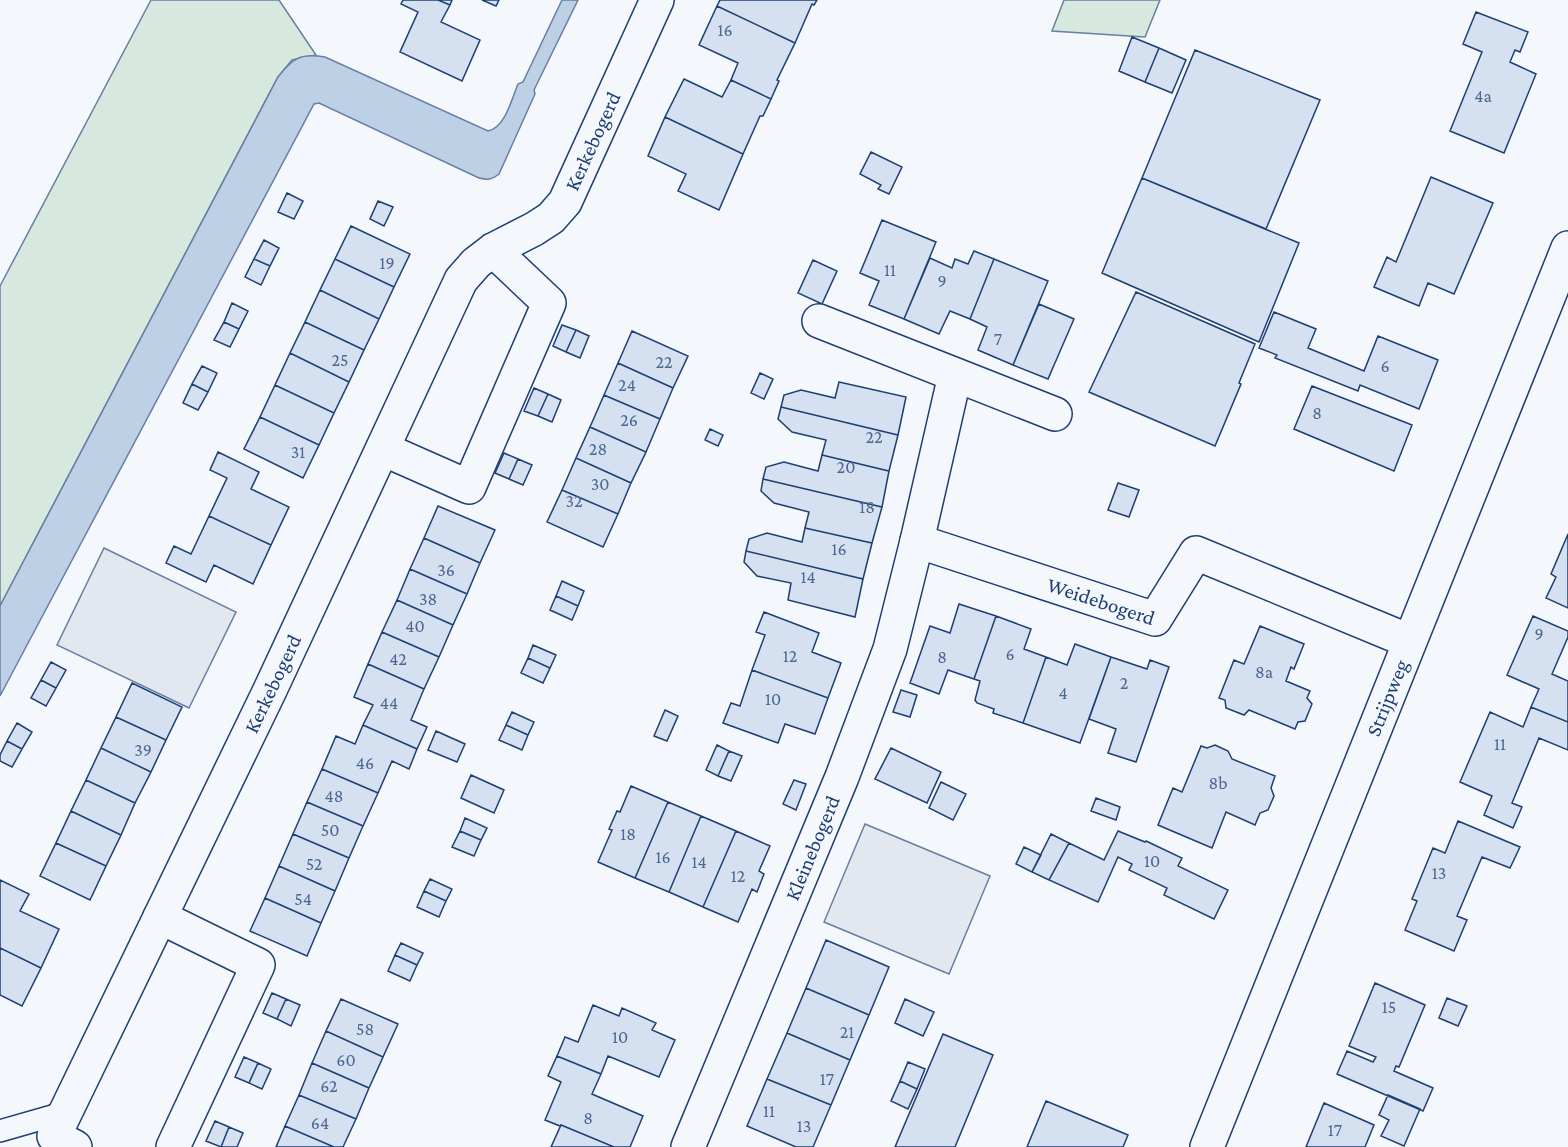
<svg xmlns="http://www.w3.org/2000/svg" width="1568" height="1147" font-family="'Crimson Pro',serif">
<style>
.green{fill:#d7e8df;stroke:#687fa3;stroke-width:1.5}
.parking{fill:#e3e8f0;stroke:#687fa3;stroke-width:1.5}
.water{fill:#bed0e5;stroke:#687fa3;stroke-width:1.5}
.building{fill:#d5e0f0;stroke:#1d3f73;stroke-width:1.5}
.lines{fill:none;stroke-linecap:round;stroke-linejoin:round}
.lane-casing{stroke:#1d3f73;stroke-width:24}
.street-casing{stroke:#1d3f73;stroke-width:36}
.lane{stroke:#f4f7fb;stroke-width:21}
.street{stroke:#f4f7fb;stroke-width:33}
.labels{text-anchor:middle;stroke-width:4.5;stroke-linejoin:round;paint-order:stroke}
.number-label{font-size:18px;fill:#4b6792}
.street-label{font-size:21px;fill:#1d3f73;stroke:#f4f7fb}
</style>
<rect width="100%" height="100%" fill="#f4f7fb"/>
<path class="green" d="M151,0H279L316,55L292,60L278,77L0,606V286Z
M1064,0H1160L1145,37L1052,31Z"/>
<path class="parking" d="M104,548L236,612L189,708L57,645Z
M865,824L990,876L949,974L824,922Z"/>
<path class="water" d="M562,0H578L534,90L535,94L499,174C492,180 487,180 479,178L319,103L314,104L0,696V606L278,77C293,58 300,53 325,57L488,131C505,128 512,98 518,84L523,82Z"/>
<path class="building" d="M403,0H438L450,5L441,22L480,40L462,81L400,52L418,12L401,4Z
M438,0H452L450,5Z
M482,0H499L496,6Z
M720,0H817L814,5L812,4L795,43L717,6Z
M717,6L795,43L777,80L779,81L771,99L731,80L738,63L699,45Z
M1476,12L1528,32L1520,52L1515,50L1510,62L1536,74L1504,153L1450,131L1482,52L1463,44Z
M1132,37L1159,48L1145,82L1119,71Z
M1159,48L1186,60L1172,93L1145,82Z
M1195,50L1320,100L1266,229L1142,178Z
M684,79L722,97L731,80L771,99L763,116H760L743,154L665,117Z
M665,117L743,154L719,210L678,191L686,174L648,156Z
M871,152L902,167L889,194L878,189L881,185L860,174Z
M1431,177L1493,203L1454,294L1428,283L1419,306L1374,287L1387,257L1396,262Z
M1142,178L1299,243L1259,342L1102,273Z
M287,193L303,201L294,219L278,212Z
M378,201L393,207L384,226L370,219Z
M882,220L936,242L904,319L869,305L879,281L860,273Z
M351,226L410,254L394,287L335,259Z
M264,240L279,248L270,266L254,259Z
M974,251L994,259L970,319L950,311L939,334L904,319L930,258L952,268L955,259L968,264Z
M254,259L270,266L261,285L245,277Z
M335,259L394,287L379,319L320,290Z
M994,259L1048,281L1013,365L978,350L987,327L970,319Z
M813,260L837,271L822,304L798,293Z
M320,290L379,319L364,350L305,322Z
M1136,292L1255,344L1239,383L1241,384L1215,446L1089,392Z
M232,303L248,311L239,329L224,322Z
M1039,304L1074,319L1048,379L1013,365Z
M1274,312L1316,329L1308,348L1364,371L1378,336L1438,360L1419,409L1360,385L1358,391L1275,358L1277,355L1259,348Z
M224,322L239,329L230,347L214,340Z
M305,322L364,350L349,382L290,353Z
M562,325L576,330L566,352L553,346Z
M576,330L589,336L580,358L566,352Z
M632,331L688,356L673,388L618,363Z
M290,353L349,382L334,413L275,385Z
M618,363L673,388L660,419L604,395Z
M202,366L217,373L208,392L192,384Z
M760,373L773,379L764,399L751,393Z
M839,382L906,397L898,435L781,407L784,395L801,390L835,398Z
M192,384L208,392L198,410L183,403Z
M275,385L334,413L319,445L260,417Z
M1312,386L1412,425L1394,471L1294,429Z
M534,388L548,394L538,416L524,411Z
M548,394L561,400L552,422L538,416Z
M604,395L660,419L646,452L590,427Z
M781,407L898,435L889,471L822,455L826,440L792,432L778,419Z
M260,417L319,445L303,478L244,449Z
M590,427L646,452L631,483L576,458Z
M710,429L723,435L718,446L705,440Z
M218,452L259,472L251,489L289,507L271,545L209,516L227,478L210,470Z
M504,453L518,459L509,479L495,473Z
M822,455L889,471L882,507L763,479L766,467L784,462L818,471Z
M576,458L631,483L618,514L562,490Z
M518,459L532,465L523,485L509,479Z
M763,479L882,507L872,543L805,528L809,512L774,503L761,491Z
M1118,483L1139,490L1129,517L1108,510Z
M562,490L618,514L603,547L547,522Z
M438,506L495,530L480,563L424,538Z
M209,516L271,545L253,584L214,565L206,582L166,563L174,546L191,554Z
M805,528L872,543L863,579L746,551L749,539L767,533L802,542Z
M1568,534V608L1546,598L1556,577L1551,574Z
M424,538L480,563L467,594L410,569Z
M746,551L863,579L855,617L788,600L791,583L757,576L744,562Z
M410,569L467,594L453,625L397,600Z
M562,581L584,591L578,606L556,596Z
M556,596L578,606L572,620L550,610Z
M397,600L453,625L439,657L382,632Z
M959,604L996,616L974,679L948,670L939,694L910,683L930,626L950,633Z
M764,612L819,633L812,652L841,663L828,698L752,670L765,635L756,632Z
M996,616L1031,629L1024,649L1046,657L1023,723L993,713L994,709L977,703L975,700L980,681L974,679Z
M1533,616L1568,631V637L1552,674L1568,681V722L1531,707L1539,689L1507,675Z
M1260,626L1304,644L1294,669L1291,667L1286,681L1310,691L1307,698L1312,704L1305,721L1298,722L1295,729L1249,710L1244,715L1226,708L1225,700L1219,698L1234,660L1244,664Z
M382,632L439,657L424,689L368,664Z
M1075,644L1111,657L1080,743L1023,723L1046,657L1067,665Z
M533,645L556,655L550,668L528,658Z
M1111,657L1147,669L1150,660L1169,667L1136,762L1108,753L1116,729L1089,719Z
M528,658L550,668L543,683L521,673Z
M51,662L66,670L56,688L41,680Z
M368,664L424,689L411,720L427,727L417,749L363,725L373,705L354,697Z
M752,670L828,698L815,734L785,724L778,743L723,723L731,703L740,706Z
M41,680L56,688L46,706L31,698Z
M132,683L182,707L166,740L116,717Z
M901,690L917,695L910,717L893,712Z
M1531,707L1568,722V750L1539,738L1512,803L1522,807L1513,828L1484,815L1492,796L1460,782L1490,712L1523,727Z
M665,710L678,716L667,741L654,736Z
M512,712L534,722L528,735L506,725Z
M116,717L166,740L151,772L101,748Z
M17,723L32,732L22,749L7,741Z
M363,725L417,749L409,769L392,761L378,793L322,769L336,736L355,744Z
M506,725L528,735L522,750L499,740Z
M436,731L465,744L457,762L428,750Z
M7,741L22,749L12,767L0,761V755Z
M717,745L729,751L718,776L706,770Z
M1215,745L1228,751L1232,759L1275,776L1271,788L1274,796L1268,810L1260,813L1255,825L1226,812L1212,848L1158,825L1173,788L1182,792L1201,746L1207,748Z
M101,748L151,772L135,803L86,780Z
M891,748L941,772L927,803L875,779Z
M729,751L742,756L731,781L718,776Z
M322,769L378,793L363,826L307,802Z
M471,775L504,790L494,813L461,798Z
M86,780L135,803L121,835L71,811Z
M794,780L806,784L796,810L783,804Z
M941,782L966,794L953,820L929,808Z
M631,786L668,802L635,878L598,862L612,830L609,829L617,811L620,812Z
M1096,798L1120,807L1116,820L1091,811Z
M307,802L363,826L349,858L293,834Z
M668,802L701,816L669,892L635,878Z
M71,811L121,835L106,866L56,843Z
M701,816L736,831L703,907L669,892Z
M465,818L487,828L481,840L460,831Z
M1458,821L1520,847L1510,868L1482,857L1457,916L1467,920L1454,951L1405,930L1417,901L1412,899L1433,848L1445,853Z
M460,831L481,840L474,856L452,847Z
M736,831L770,846L759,871L764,874L757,892L752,889L738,922L703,907Z
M1118,831L1145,842L1146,841L1182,858L1178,866L1228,890L1214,919L1164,895L1167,888L1129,870L1132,864L1118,857L1098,902L1049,880L1069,843L1104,860Z
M293,834L349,858L335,891L279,866Z
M1051,834L1069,843L1049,880L1032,872Z
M56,843L106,866L90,900L40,876Z
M1024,847L1041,855L1032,872L1016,864Z
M279,866L335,891L321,923L265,898Z
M430,879L452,889L446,901L424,891Z
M0,880L29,894L20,911L59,929L41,968L0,948Z
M424,891L446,901L439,917L417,907Z
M265,898L321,923L307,956L250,931Z
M826,940L889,967L869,1015L806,988Z
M401,943L423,953L417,965L395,955Z
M0,948L41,968L22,1006L0,995Z
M395,955L417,965L410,981L388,971Z
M1375,983L1425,1005L1399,1067L1396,1066L1394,1071L1433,1088L1423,1111L1337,1074L1347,1051L1373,1062L1376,1057L1349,1046Z
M806,988L869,1015L850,1060L787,1033Z
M272,993L286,999L277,1019L263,1013Z
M1447,998L1467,1006L1458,1026L1439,1018Z
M286,999L300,1005L291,1026L277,1019Z
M341,999L398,1024L383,1057L326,1031Z
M905,999L934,1012L923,1036L895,1023Z
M593,1005L619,1016L622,1008L656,1023L652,1030L675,1040L659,1077L608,1056L601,1074L557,1056L565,1037L578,1042Z
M326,1031L383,1057L369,1088L312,1063Z
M787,1033L850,1060L831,1105L767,1079Z
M943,1034L993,1055L955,1147H895Z
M557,1056L601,1074L592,1094L643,1116L630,1147H614L561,1125L560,1126L545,1120L561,1082L548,1076Z
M244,1057L258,1063L249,1083L235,1077Z
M908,1062L925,1069L917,1089L900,1081Z
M258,1063L271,1069L262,1089L249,1083Z
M312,1063L369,1088L356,1119L299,1095Z
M767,1079L831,1105L813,1147H796L747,1126Z
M900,1081L917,1089L908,1109L891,1101Z
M299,1095L356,1119L343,1147H334L285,1126Z
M1388,1095L1420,1109L1404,1146L1381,1136L1389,1120L1379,1115Z
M1046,1101L1128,1135L1123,1147H1027Z
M1324,1103L1374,1125L1365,1147H1306Z
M215,1121L229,1127L221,1147L206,1141Z
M561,1125L614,1147H551Z
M285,1126L334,1147H276Z
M229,1127L243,1133L237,1147H221Z"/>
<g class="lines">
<defs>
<path id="lane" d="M0,1131L66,1112"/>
<g id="street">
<path d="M819,321L1055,414"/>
<path id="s1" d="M955,375L917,541L1155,619L1196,553L1409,641"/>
<path d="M383,449L469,487L549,303L493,250"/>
<path d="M160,917L258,965L173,1147"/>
<path id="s2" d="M75,1147L54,1136L270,690L461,280L476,263L493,250L534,229L551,218L565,202L657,0"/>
<path id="s3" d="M688,1147L842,777L890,649L917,541"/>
<path id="s4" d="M1207,1147L1568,248"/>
</g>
</defs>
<use href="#lane" class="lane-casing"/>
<use href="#street" class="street-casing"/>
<use href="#lane" class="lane"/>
<use href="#street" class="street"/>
</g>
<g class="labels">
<g class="number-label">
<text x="725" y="36">16</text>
<text x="1483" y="102">4a</text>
<text x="387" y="269">19</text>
<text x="890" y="276">11</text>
<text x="942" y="287">9</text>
<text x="998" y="345">7</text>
<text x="340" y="366">25</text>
<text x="664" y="368">22</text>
<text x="1385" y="372">6</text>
<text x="627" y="391">24</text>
<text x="1317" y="419">8</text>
<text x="629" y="426">26</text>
<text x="874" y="443">22</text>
<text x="598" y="455">28</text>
<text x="298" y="458">31</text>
<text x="846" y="473">20</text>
<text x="600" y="490">30</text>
<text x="574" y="507">32</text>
<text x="867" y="513">18</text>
<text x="839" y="555">16</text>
<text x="446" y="576">36</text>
<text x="808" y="583">14</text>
<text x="428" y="605">38</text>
<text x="415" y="632">40</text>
<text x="1539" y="640">9</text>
<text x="1010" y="660">6</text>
<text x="790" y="662">12</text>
<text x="942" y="663">8</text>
<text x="398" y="665">42</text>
<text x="1264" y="678">8a</text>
<text x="1124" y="689">2</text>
<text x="1063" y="699">4</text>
<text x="773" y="705">10</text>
<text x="389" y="709">44</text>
<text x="1500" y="750">11</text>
<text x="143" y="756">39</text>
<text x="365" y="769">46</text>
<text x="1218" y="789">8b</text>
<text x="334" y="802">48</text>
<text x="330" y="836">50</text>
<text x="628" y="840">18</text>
<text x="663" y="863">16</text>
<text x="1152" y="867">10</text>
<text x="699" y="868">14</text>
<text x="314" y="870">52</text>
<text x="1439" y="879">13</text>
<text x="738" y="882">12</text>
<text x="303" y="905">54</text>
<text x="1389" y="1013">15</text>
<text x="365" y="1035">58</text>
<text x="847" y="1038">21</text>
<text x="620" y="1043">10</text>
<text x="346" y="1066">60</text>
<text x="827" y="1085">17</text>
<text x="329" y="1092">62</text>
<text x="769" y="1117">11</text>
<text x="588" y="1124">8</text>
<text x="320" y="1129">64</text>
<text x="804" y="1132">13</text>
<text x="1335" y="1136">17</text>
</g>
<g class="street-label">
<text dy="7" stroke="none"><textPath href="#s2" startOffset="1170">Kerkebogerd</textPath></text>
<text dy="7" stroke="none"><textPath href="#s1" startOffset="364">Weidebogerd</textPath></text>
<text dy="7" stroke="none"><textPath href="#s2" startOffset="526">Kerkebogerd</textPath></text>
<text dy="7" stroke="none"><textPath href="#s4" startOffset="484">Strijpweg</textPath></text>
<text dy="7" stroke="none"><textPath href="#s3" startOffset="324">Kleinebogerd</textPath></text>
</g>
</g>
</svg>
